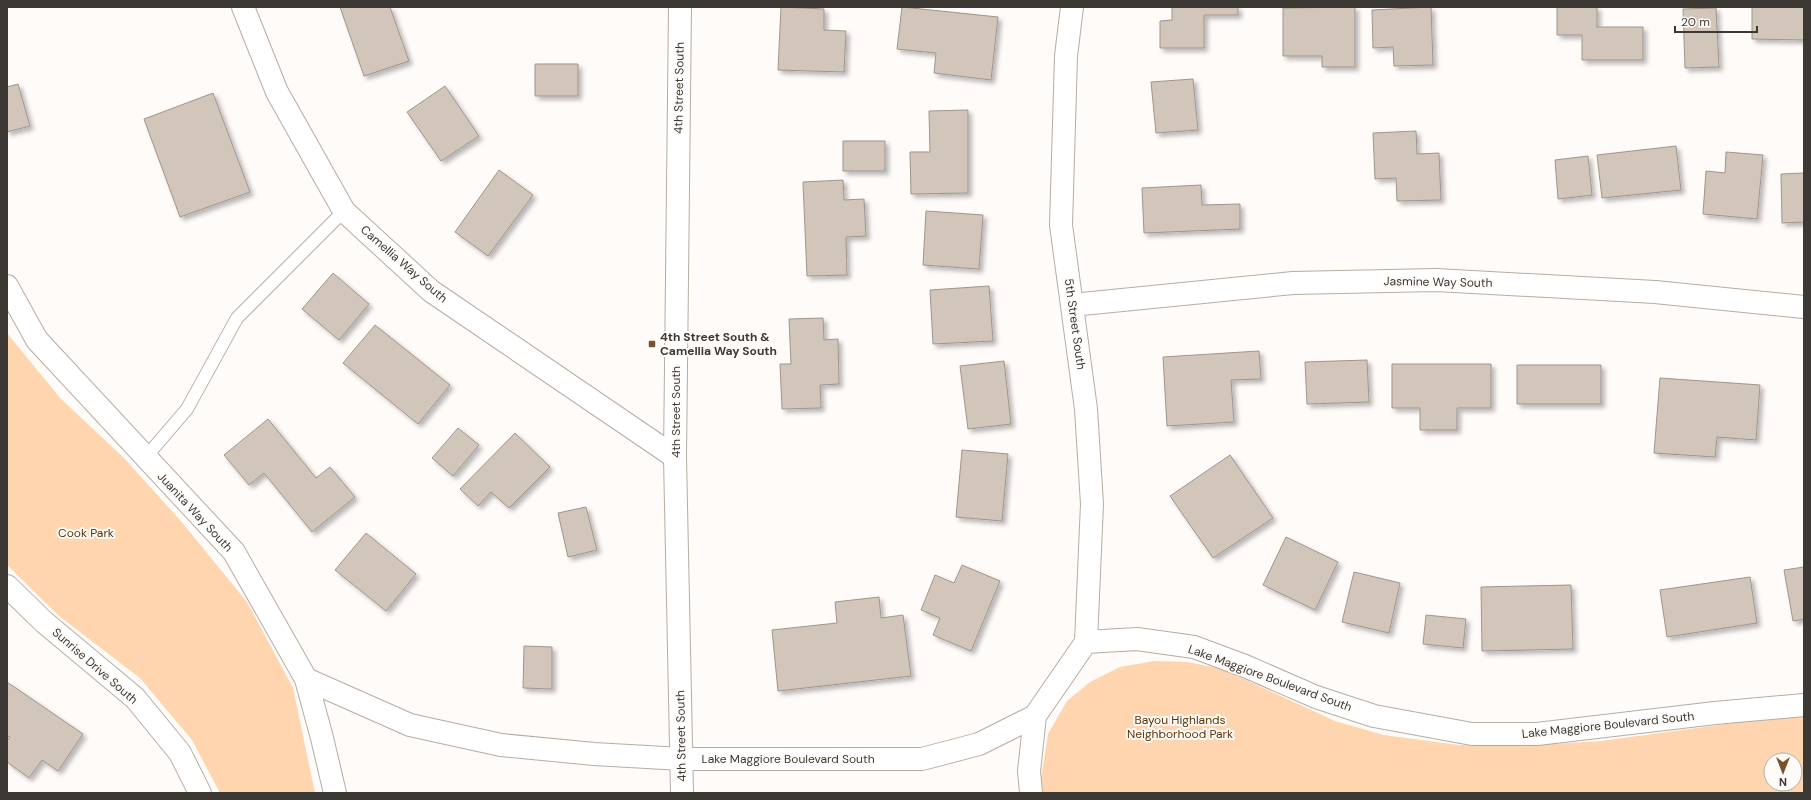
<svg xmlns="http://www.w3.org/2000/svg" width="1811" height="800" font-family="'DM Sans',sans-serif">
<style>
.green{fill:#fed5ae;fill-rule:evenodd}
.building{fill:#d2c6bb;stroke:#a0958a;filter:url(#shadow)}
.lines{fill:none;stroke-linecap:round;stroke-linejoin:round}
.service-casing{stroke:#b7aca1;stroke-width:14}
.minor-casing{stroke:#b7aca1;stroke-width:24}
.tertiary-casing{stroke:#b7aca1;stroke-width:24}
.service{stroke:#fff;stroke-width:12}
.minor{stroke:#fff;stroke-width:22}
.tertiary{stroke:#fff;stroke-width:22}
.poi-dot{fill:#77532d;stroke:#fefbf9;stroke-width:1.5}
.labels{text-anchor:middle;stroke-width:4;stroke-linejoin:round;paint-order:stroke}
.street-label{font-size:12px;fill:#3c3833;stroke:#fefbf9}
.poi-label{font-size:12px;font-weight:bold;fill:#3c3833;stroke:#fefbf9;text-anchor:start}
.park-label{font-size:12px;fill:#593300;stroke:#fefbf9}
</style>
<defs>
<filter id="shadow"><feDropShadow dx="3.5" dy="3.5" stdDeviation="2" flood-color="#0004"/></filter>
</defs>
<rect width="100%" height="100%" fill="#fefbf9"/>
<path class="green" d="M7,333L60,398L124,458L180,520L247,602L293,688L315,793H220L192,740L140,678L59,616L7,565Z
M1154,661L1188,662L1222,669L1335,721L1384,735L1459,745L1521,746L1601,741L1748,721L1804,717V793H1043L1041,778L1048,734L1067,701L1090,682L1120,667ZM1771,760H1795V784H1771Z"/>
<path class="building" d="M340,7H390L409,61L364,76Z
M781,7L824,9V30L846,31L844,72L778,70Z
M902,7L998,17L991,80L934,73L936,53L897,49Z
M1172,7H1238V15H1204V48H1160V21L1172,20Z
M1355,7V67H1322V56H1283V8Z
M1431,7L1433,65L1394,66L1393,47L1373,48L1372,10Z
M1557,7H1597V27H1643V60H1582V35H1557Z
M1752,7H1804V40L1752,39Z
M1716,8L1719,67L1685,68L1683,9Z
M535,64H578V96H535Z
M1193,79L1198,130L1156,133L1151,82Z
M18,84L30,126L7,132V87Z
M445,86L479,136L441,161L407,112Z
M213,93L250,192L180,217L144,119Z
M968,110V193L911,194L910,152H930L929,111Z
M1416,131L1417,154L1439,153L1441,200L1397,201L1396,178L1375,179L1373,133Z
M843,141H885V171H843Z
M1676,146L1681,190L1602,198L1597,155Z
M1726,152L1763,155L1757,219L1703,214L1706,171L1725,173Z
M1588,156L1592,195L1558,199L1555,160Z
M499,170L533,195L488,256L455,232Z
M1804,173V222L1782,223L1781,174Z
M843,180L844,200L864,199L866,236L846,237L847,275L807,276L803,182Z
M1201,185L1202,205L1240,204V229L1144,233L1142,188Z
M926,211L983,215L979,269L923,265Z
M333,273L369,304L339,340L302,309Z
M989,286L993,341L933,344L930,290Z
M823,318L824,340L838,339L839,384L820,385L821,408L782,409L780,364H791L789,319Z
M375,325L450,385L418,424L343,363Z
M1259,351L1261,379L1231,380L1234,422L1167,426L1163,357Z
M1367,360L1369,402L1307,404L1305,362Z
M1004,361L1011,424L968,429L960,366Z
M1392,364H1491V408H1457V430H1420V408H1392Z
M1517,365H1601V404H1517Z
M1660,378L1760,385L1756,440L1717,437L1715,457L1654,453Z
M268,419L316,478L330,467L355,497L312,532L264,473L249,485L224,455Z
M458,428L479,445L453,476L432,458Z
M515,433L550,467L509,508L491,492L478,506L460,489Z
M962,450L1008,454L1002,521L956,517Z
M1230,455L1273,518L1213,558L1170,496Z
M586,507L597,550L568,557L558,513Z
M366,533L416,574L386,611L335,570Z
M1286,537L1338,562L1315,610L1263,585Z
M962,565L1000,581L971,651L933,635L940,618L921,610L935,575L954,583Z
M1804,567V619L1793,621L1784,570Z
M1354,572L1400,583L1389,633L1342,622Z
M1750,577L1757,623L1667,637L1660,590Z
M1571,585L1573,649L1482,651L1481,587Z
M879,597L881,618L903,615L911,676L778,691L772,630L837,623L835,602Z
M1426,615L1466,619L1463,648L1423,644Z
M524,646L552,647V689L523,688Z
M7,682L83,734L58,771L42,760L29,778L7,762V741L10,737L7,736Z"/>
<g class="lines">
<defs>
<path id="service" d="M145,458L187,409L237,318L344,211"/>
<path id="minor" d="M243,7L277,92L344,211L431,291L675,457
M1072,7L1066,56L1061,225L1086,409L1092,504L1086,642
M7,286L37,340L234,552L306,679L322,738L335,793
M1072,305L1293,283L1436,280L1655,292L1804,307
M7,586L44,622L135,698L180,753L200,793
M1086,642L1137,639L1194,647L1245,666L1316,697L1374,716L1472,734H1537L1715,713L1804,705
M306,679L410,725L501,745L594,754L682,759H922L979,744L1035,716
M1031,793L1029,771L1035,716L1086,642"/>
<path id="tertiary" d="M680,7L675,457L682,793"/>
</defs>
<use href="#service" class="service-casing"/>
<use href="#minor" class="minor-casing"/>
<use href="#tertiary" class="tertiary-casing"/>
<use href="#service" class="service"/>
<use href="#minor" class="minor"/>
<use href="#tertiary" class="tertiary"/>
</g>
<rect class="poi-dot" x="648" y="340" width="8" height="8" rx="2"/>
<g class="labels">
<g class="street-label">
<text transform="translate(679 88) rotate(-89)" y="4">4th Street South</text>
<text transform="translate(404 264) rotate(41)" y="4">Camellia Way South</text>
<text transform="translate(1438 282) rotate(1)" y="4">Jasmine Way South</text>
<text transform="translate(1075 324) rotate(82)" y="4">5th Street South</text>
<text transform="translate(676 412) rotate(-90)" y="4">4th Street South</text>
<text transform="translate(195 512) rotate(47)" y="4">Juanita Way South</text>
<text transform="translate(95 666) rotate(41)" y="4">Sunrise Drive South</text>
<text transform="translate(1270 678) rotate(20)" y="4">Lake Maggiore Boulevard South</text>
<text transform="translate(1608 725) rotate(-6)" y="4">Lake Maggiore Boulevard South</text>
<text transform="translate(681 736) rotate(-91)" y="4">4th Street South</text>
<text x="788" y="763">Lake Maggiore Boulevard South</text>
</g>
<g class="poi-label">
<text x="660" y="341">4th Street South &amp;<tspan x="660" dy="14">Camellia Way South</tspan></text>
</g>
<g class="park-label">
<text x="86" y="537">Cook Park</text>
<text x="1180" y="724">Bayou Highlands<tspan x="1180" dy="14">Neighborhood Park</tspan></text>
</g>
</g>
<rect width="1811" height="800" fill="none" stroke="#3c3833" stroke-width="16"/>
<g transform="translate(1783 772) rotate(180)"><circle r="19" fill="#fefbf9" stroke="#b0adaa"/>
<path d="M0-3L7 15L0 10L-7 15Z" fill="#77532d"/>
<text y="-6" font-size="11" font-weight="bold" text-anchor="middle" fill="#3c3833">N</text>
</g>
<path d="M1675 26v6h82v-6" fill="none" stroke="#3c3833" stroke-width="2"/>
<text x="1681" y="26" font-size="12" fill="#3c3833" stroke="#fefbf9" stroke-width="3" paint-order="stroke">20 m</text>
</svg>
